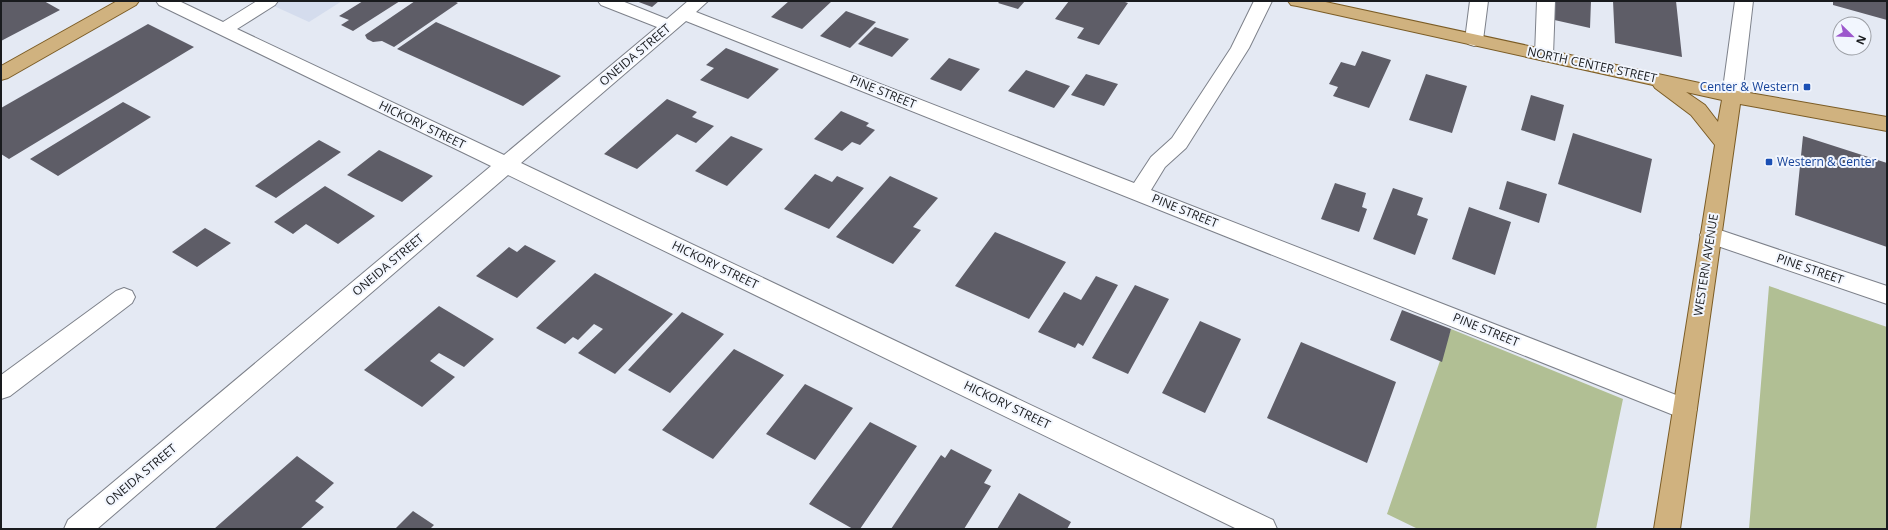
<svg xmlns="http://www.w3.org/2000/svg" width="1888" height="530" font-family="'Open Sans',sans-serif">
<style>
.built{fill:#d4dced}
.green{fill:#b1bf94}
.building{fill:#5e5d67}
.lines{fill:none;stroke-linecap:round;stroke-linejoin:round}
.minor-casing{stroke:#7d818a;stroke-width:2}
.major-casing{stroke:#7b5c25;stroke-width:2}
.minor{fill:#fff;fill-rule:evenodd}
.major{fill:#d0b27f;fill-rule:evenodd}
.transit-dot{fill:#1a4fb4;stroke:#f2f6fe;stroke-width:1.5}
.labels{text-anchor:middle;stroke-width:4;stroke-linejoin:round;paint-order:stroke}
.street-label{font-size:12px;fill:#191b1e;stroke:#f2f6fe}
.transit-label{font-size:12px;fill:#164399;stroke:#f2f6fe;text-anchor:end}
</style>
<rect width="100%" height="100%" fill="#e4e9f3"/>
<path class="built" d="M263,1H342L309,22Z"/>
<path class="green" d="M1769,286L1887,327V529H1749Z
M1451,329L1623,399L1596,529H1418L1387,514Z"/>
<path class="building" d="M1,1H44L60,10L1,41Z
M363,1H400L353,31L341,25L349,20L339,16Z
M415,1H454L458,3L394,47L382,41L373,42L367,39L365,35Z
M636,1H659L652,7Z
M789,1H832L802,29L771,17Z
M1000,1H1025L1018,9L998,3Z
M1069,1H1122L1128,3L1099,45L1077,38L1084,28L1055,19Z
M1552,1H1591L1590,28L1550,19Z
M1613,1H1676L1682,57L1615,43Z
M1833,1H1887V20L1833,5Z
M846,11L876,22L850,48L820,36Z
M436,22L561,76L523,106L397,49Z
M148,24L194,47L9,159L1,154V108Z
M875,27L909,39L892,57L858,44Z
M726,48L779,69L748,99L700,80L714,68L706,65Z
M1362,51L1391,60L1369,108L1333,96L1338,87L1329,84L1341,62L1355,66Z
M949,58L980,69L961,91L930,79Z
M1026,70L1070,86L1054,108L1008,91Z
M1086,74L1118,84L1104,106L1071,95Z
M1426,74L1467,86L1452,133L1409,120Z
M1531,95L1564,105L1555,141L1521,130Z
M667,99L697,112L692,117L714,126L696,143L677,134L637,169L604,154Z
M123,102L151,117L58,176L30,159Z
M841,111L869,123L866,126L875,130L860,145L852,142L842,151L814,139Z
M1573,133L1652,159L1641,213L1558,184Z
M731,136L763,149L727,186L695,171Z
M1803,136L1887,163V247L1795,215Z
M319,140L341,152L276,198L255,186Z
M379,150L433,176L402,202L347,175Z
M815,174L832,182L837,176L864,188L829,229L784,209Z
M890,176L938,198L913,227L921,230L893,264L836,237Z
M1507,181L1547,194L1539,223L1499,209Z
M1335,183L1366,193L1362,207L1367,209L1359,232L1321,219Z
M325,186L375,216L338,244L306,224L293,234L274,222Z
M1393,188L1423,198L1417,215L1428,219L1415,255L1373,239Z
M1469,207L1511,222L1495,275L1452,259Z
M205,228L231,243L197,267L172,252Z
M995,232L1066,262L1029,319L955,286Z
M525,245L556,261L517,298L476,276L509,247L517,252Z
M595,273L673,314L615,374L578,353L603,329L594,324L578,340L573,337L565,344L536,328Z
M1096,276L1118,285L1083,346L1078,343L1075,348L1038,332L1064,292L1081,300Z
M1135,285L1169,299L1128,374L1092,358Z
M439,306L494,339L464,367L439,353L430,361L455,377L422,407L364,370Z
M1402,310L1451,329L1442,362L1390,340Z
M682,312L724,334L670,393L628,370Z
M1200,321L1241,339L1205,413L1162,393Z
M1301,342L1396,382L1367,463L1267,418Z
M734,349L784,375L713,459L662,430Z
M805,384L853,408L815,460L766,434Z
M870,422L917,446L860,529H853L809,504Z
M951,449L992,470L984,483L991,486L964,529H891L941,455L945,458Z
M297,456L334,483L315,501L324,507L300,529H214Z
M1019,493L1071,522L1067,529H997Z
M413,511L434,525L430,529H395Z"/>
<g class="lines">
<defs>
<path id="minor" d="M156,1H179L223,22L257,1H278L275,5L237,29L504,155L657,27L601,5L598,1H622L667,19L688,1H708L696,12L1134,183L1151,157L1172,138L1231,48L1254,1H1272L1249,48L1186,148L1165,167L1151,190L1694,402L1697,409L1694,416L1685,419L1676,416L686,21L521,163L1273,520L1277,529H1237L508,175L97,529H64L68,520L491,166L159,5Z
M1470,1H1488L1483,40L1480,44L1474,46L1468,44L1465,40Z
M1537,1H1555L1553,55L1550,59L1544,61L1538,59L1535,55Z
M1735,1H1753L1742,96L1739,100L1732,102L1725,100L1722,96Z
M1711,227L1887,286V304L1703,241L1700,235L1703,229Z
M124,288L132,291L135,297L132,303L10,396L1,399V375L116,291Z"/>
<path id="major" d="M117,1H139L136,5L8,78L1,80V66Z
M1288,1H1321L1732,90L1887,117V131L1740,104L1680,529H1654L1715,145L1691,115L1655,88L1653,85L1297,6L1291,5ZM1686,92L1722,100L1718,122L1705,105Z"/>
</defs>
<use href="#minor" class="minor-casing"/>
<use href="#major" class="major-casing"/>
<use href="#minor" class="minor"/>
<use href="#major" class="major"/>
</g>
<g class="transit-dot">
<rect x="1803" y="83" width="8" height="8" rx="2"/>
<rect x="1765" y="158" width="8" height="8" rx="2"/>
</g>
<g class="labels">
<g class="street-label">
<text transform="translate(635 55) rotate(-40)" y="4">ONEIDA STREET</text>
<text transform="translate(1592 65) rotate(12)" y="4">NORTH CENTER STREET</text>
<text transform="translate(883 92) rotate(22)" y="4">PINE STREET</text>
<text transform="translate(422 125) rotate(26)" y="4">HICKORY STREET</text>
<text transform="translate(1185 211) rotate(22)" y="4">PINE STREET</text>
<text transform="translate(388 265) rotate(-40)" y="4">ONEIDA STREET</text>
<text transform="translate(715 265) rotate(26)" y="4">HICKORY STREET</text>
<text transform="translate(1706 265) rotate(-81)" y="4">WESTERN AVENUE</text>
<text transform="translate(1810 269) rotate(19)" y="4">PINE STREET</text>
<text transform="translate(1486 330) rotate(22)" y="4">PINE STREET</text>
<text transform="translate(1007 405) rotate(26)" y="4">HICKORY STREET</text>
<text transform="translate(141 475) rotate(-40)" y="4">ONEIDA STREET</text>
</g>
<g class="transit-label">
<text x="1799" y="91">Center &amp; Western</text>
<text x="1777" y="166" text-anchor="start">Western &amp; Center</text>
</g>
</g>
<rect width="1888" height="530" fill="none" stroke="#191b1e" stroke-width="4"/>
<g transform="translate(1852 36) rotate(113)"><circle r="19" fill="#f2f6fe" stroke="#9b9ea4"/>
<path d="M0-3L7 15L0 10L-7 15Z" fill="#9c57cc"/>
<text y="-6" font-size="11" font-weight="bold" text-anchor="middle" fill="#191b1e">N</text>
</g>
</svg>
